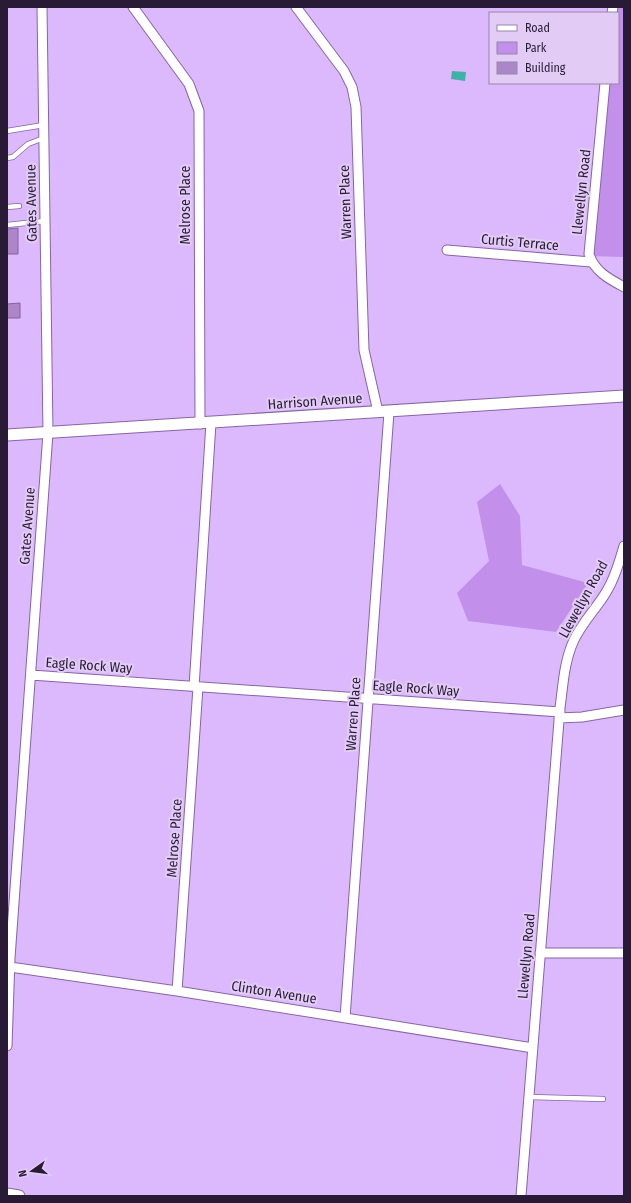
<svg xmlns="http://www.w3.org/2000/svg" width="631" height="1203" font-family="'Fira Sans Condensed',sans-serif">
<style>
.green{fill:#c290eb}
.water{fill:#41b0a7}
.building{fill:#ab87ca;stroke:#8361a0}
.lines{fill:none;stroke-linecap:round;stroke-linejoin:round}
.service-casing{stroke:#8765a5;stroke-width:6}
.minor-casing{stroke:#8765a5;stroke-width:11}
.tertiary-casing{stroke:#8765a5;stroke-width:13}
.service{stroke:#fff;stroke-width:4.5}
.minor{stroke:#fff;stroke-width:9}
.tertiary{stroke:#fff;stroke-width:11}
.labels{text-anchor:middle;stroke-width:4;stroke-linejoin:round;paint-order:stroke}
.street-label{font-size:14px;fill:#291b35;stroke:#e2ccf6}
</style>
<rect width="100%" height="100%" fill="#dcb8fd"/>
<path class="green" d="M610,7H624V257L590,256L604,83H618V13H610Z
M500,484L520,516L522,565L588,583L556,632L468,621L457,593L489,561L477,502Z"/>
<path class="water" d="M452,71L466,72L465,81L451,79Z"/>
<path class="building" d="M18,228V254H7V229Z
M20,303V318H7V304Z"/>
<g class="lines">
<defs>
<path id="service" d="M7,131L44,125
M7,158L13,157L28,144L44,138
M7,207L19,206
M7,225L45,221
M529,1097L603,1099"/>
<path id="minor" d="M133,7L189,84L199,111L200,424
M296,7L344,71L352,87L356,107L364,350L378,412
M612,13L613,7
M605,83L589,254C594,271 609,279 624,287
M447,250L591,262
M31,675L560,712
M194,687L211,423
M559,718L582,717L624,710
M540,953H624
M10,967L177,991L533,1048
M177,991L198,687
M345,1018L389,412
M7,1046L10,958L48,433L42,7
M521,1196L560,708C563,686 564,661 574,640C582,623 595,610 605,594C614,580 619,563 624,546"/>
<path id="tertiary" d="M7,435L624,396
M7,1194L19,1196"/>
</defs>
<use href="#service" class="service-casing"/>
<use href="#minor" class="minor-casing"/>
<use href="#tertiary" class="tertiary-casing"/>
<use href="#service" class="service"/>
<use href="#minor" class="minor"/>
<use href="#tertiary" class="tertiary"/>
</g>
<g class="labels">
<g class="street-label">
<text transform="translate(581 192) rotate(-84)" y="5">Llewellyn Road</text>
<text transform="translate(345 202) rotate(-92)" y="5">Warren Place</text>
<text transform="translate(31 203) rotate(-91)" y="5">Gates Avenue</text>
<text transform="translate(185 205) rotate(-90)" y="5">Melrose Place</text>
<text transform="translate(520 242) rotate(5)" y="5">Curtis Terrace</text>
<text transform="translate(315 401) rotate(-4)" y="5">Harrison Avenue</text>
<text transform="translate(27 526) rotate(-86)" y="5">Gates Avenue</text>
<text transform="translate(583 599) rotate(-61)" y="5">Llewellyn Road</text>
<text transform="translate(89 665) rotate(4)" y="5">Eagle Rock Way</text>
<text transform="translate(416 688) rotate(4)" y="5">Eagle Rock Way</text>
<text transform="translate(353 714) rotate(-86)" y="5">Warren Place</text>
<text transform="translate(174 838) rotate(-86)" y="5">Melrose Place</text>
<text transform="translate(526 956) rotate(-85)" y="5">Llewellyn Road</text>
<text transform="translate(274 992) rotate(9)" y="5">Clinton Avenue</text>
</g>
</g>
<rect width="631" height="1203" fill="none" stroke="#291b35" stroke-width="16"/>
<rect x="489" y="12" width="130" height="72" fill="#e2ccf6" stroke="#9885a9"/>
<rect x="497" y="25" width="20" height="6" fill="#ffffff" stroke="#9885a9"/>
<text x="525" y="32" font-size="12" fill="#291b35">Road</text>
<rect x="497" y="42" width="20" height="12" fill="#c290eb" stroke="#9885a9"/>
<text x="525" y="52" font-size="12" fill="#291b35">Park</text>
<rect x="497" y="62" width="20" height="12" fill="#ab87ca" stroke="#9885a9"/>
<text x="525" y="72" font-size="12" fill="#291b35">Building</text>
<g transform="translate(32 1171) rotate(256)" stroke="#e2ccf6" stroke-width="3" paint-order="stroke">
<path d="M0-3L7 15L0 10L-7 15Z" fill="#291b35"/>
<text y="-6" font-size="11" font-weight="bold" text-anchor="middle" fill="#291b35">N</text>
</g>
</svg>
